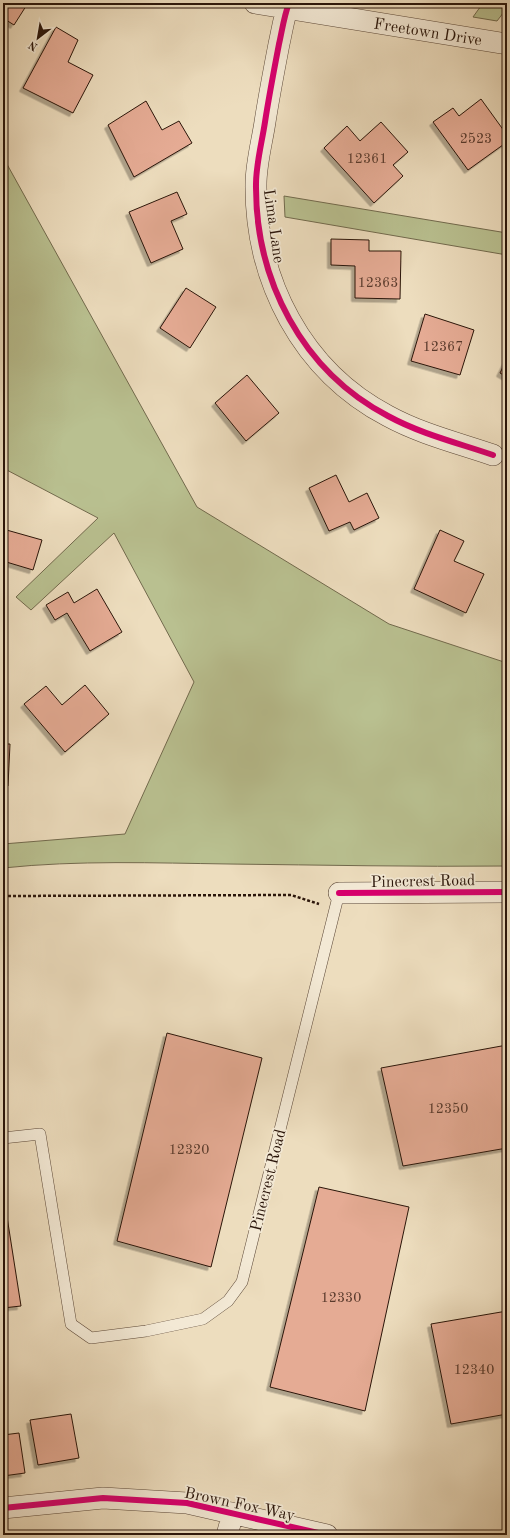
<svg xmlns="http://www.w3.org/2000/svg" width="510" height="1538" font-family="'Old Standard TT',serif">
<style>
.green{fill:#b9c090;stroke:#726a4d}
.building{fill:#e5ab94;stroke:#2a150a;filter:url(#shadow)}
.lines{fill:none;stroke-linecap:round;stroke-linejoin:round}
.service-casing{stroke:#5b4737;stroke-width:12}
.minor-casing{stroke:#5b4737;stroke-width:22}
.path{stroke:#2a150a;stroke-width:2.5;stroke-dasharray:3 2;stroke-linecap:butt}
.service{stroke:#f3e9d5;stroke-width:11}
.minor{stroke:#f3e9d5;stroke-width:21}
.cycleway-casing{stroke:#f3e9d5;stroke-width:8}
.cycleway{stroke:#d6006c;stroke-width:6}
.labels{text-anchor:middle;stroke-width:3.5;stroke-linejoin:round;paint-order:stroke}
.number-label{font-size:14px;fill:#593a2c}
.street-label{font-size:16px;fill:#2a150a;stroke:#f3e9d5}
</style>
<defs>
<filter id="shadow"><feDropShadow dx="-3.5" dy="3.5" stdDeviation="0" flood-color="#0004"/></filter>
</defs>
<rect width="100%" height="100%" fill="#edddbe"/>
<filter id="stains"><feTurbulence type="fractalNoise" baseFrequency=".005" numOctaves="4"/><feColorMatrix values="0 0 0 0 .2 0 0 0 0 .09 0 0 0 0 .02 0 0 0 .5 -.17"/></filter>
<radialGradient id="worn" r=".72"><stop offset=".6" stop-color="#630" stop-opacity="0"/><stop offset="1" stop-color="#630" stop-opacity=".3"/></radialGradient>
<path class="green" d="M483,3H507V8L497,21L473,17Z
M3,157L197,507L389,624L507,663V866C414,867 322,865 229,864C154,863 78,860 3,868V844L125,834L194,682L114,533L31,610L16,597L98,518L3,468Z
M284,196L507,233V255L285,217Z"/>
<path class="building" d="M3,3H28L14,25L3,18Z
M56,27L78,40L68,62L93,75L73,113L23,88Z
M481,99L507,135V142L468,170L433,122L453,108L459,116Z
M146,101L162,130L179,121L192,143L134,177L108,125Z
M381,122L408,152L393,165L403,176L374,203L324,148L347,126L360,141Z
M177,192L187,214L171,221L183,249L151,263L129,212Z
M331,239L369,240V251H401L400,299L355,298V266L331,265Z
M186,288L216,307L190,348L160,328Z
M425,314L474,330L460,375L411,361Z
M507,359V377L500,373Z
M247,375L279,413L246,441L215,403Z
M336,475L349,502L367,493L379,518L354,530L350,522L329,531L309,488Z
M3,529L42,540L33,570L3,561Z
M440,530L464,541L454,561L484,574L466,613L414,589Z
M97,589L122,632L90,651L67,613L55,620L46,605L68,592L74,603Z
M85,685L109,714L65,752L24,704L46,686L62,705Z
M3,744H10L8,786L3,785Z
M167,1033L262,1058L211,1267L117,1241Z
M507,1045V1148L403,1166L381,1068Z
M319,1187L409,1207L365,1411L270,1387Z
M3,1204H5L21,1306L3,1308Z
M507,1311V1414L451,1424L431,1324Z
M71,1414L79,1458L38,1465L30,1420Z
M19,1433L25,1473L3,1476V1435Z
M135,1532L174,1533V1535H135Z"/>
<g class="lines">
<defs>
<path id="service" d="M3,1138L40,1134L71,1324L91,1338L146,1331L203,1319L228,1301L242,1282L339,893"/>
<path id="minor" d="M255,3L507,44
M289,3C284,16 282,31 279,44C274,70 269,96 265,122C262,142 256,164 256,184C255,280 302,371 388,416C421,434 458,443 493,455
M339,893L507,892
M3,1508L103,1498L187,1503L327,1535
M227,1535L233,1513"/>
</defs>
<use href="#service" class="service-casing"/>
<use href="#minor" class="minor-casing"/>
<path class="path" d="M3,896L291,895L319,904"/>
<use href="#service" class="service"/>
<use href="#minor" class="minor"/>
<defs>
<path id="cycleway" d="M289,3C284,16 282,31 279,44C274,70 269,96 265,122C262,142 256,164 256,184C255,280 302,371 388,416C421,434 458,443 493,455
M339,893L507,892
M3,1508L103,1498L187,1503L327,1535"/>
</defs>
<use href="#cycleway" class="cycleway-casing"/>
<use href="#cycleway" class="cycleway"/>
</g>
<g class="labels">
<g class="number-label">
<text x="476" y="143">2523</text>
<text x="367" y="163">12361</text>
<text x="378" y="287">12363</text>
<text x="443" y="351">12367</text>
<text x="448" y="1113">12350</text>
<text x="189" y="1154">12320</text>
<text x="341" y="1302">12330</text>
<text x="474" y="1374">12340</text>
</g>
<g class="street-label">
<text transform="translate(428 31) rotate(9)" y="6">Freetown Drive</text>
<text transform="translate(275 226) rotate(82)" y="6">Lima Lane</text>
<text transform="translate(423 880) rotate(-1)" y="6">Pinecrest Road</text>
<text transform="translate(267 1180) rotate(-76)" y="6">Pinecrest Road</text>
<text transform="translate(240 1503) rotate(12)" y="6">Brown Fox Way</text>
</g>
</g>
<rect width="510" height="1538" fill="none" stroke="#edddbe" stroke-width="16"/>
<rect x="4" y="4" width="502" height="1530" fill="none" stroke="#2a150a" stroke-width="2"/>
<rect x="8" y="8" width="494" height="1522" fill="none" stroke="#2a150a"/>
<g transform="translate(38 38) rotate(211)" stroke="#f3e9d5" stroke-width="3" paint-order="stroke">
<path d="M0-3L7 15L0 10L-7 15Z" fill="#2a150a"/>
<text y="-6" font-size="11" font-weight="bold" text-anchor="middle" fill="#2a150a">N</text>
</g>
<rect width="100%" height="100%" filter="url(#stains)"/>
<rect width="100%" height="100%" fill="url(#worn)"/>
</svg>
